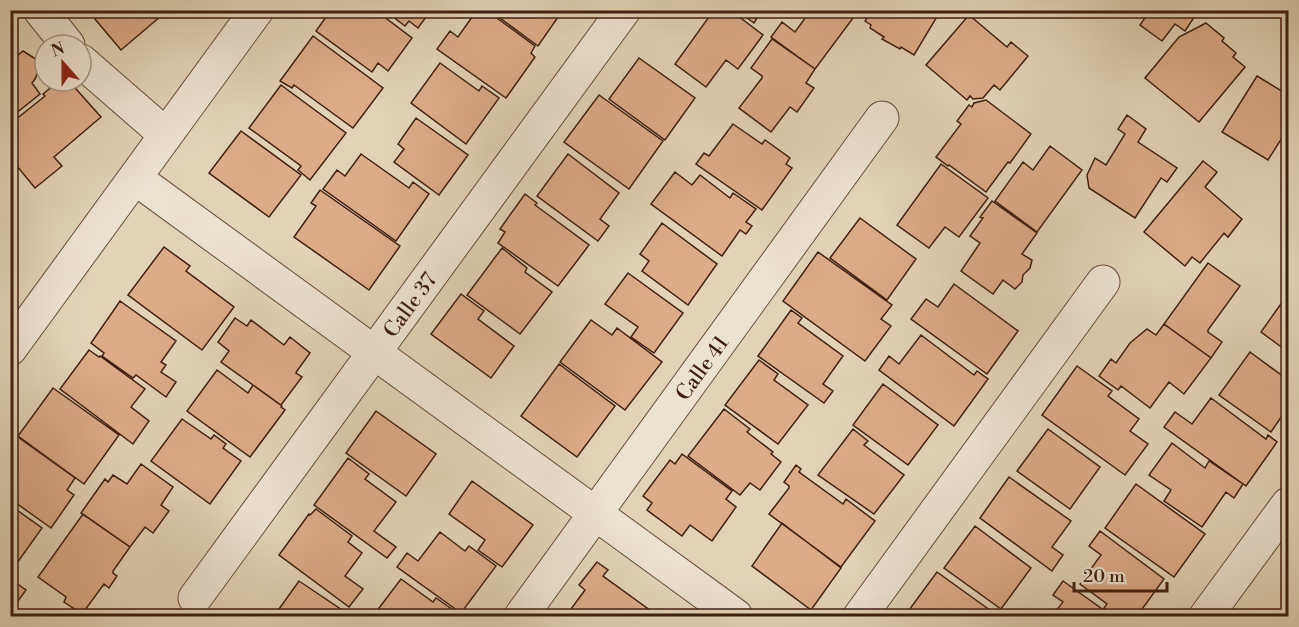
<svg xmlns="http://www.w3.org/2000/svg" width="1299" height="627" font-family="'Libre Bodoni',serif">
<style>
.building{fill:#dcab88;stroke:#401f11;stroke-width:1.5}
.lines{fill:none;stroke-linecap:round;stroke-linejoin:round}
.minor-casing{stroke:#684c3a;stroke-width:35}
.minor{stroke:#ece2d0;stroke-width:33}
.labels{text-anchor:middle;stroke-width:4.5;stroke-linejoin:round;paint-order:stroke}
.street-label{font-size:21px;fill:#401f11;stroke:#ece2d0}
</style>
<rect width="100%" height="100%" fill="#e2d3b7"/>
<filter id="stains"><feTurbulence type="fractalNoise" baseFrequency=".00333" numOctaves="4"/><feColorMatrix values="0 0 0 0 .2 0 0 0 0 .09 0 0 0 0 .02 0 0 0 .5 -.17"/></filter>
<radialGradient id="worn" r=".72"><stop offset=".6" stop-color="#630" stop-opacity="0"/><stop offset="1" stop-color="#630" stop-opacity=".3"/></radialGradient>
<path class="building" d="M62,10H75L67,17Z
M105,10H168L121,50L95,19Z
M331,10H375L412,38L388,71L378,63L372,72L316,31Z
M384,10H431L418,28L409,21L405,26Z
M477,10H486L535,46L531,53L535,57L506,98L437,49L450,31L458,37Z
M489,10H563L538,46Z
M714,10H730L763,35L738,69L726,60L706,87L675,64Z
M736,10H762L754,23Z
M811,10H859L815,69L771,37L782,22L795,32Z
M872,10H941L914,55L901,47L900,49L882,39L884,37L870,28L871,25L865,21Z
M1026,10H1039L1035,16Z
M1150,10H1199L1185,31L1175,24L1162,41L1140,25Z
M969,15L1007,47L1011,42L1028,56L1000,90L994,85L983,98L973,99L970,96L967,100L926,65Z
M1206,23L1224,38L1222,41L1236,53L1233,57L1245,67L1199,122L1145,78L1179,37Z
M313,36L383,88L353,128L294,85L292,88L280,81Z
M772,39L815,69L806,83L814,88L797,112L790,107L771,132L739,108L762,78V76L751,68Z
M23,51L42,63L35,79L32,83L40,94L10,118V57L12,60Z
M639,58L695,98L665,140L609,99Z
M440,63L479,91L482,86L499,98L466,144L411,103Z
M1257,76L1288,95V135L1285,133L1268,160L1222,132Z
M59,81H69L101,117L54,157L62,166L35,188L12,160L10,162V124L45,96L43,94Z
M281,85L346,133L310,180L298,170L301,166L249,128Z
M599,95L663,141L629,189L564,142Z
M986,100L1031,134L1010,163L1008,162L986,192L949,165L948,166L936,157L961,124L957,121L969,105L972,107L974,103Z
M1127,115L1146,129L1138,142L1177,168L1167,182L1161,178L1135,218L1089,188L1087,175L1095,158L1106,165L1125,134L1118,129Z
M416,118L468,155L439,195L394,162L404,149L398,144Z
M733,124L762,144L765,140L790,158L786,164L792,168L762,210L696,164L704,153L709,156Z
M241,131L301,175L269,217L209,173Z
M1050,146L1082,170L1037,232L995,201L1023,162L1033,170Z
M361,154L409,188L413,182L429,194L396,241L323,189L337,170L345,176Z
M568,154L619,193L600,219L609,226L598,241L537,196Z
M1203,161L1217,172L1205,187L1242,219L1228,237L1224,233L1200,263L1192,257L1185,266L1144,232Z
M941,164L988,198L959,237L945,227L929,248L897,225Z
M675,172L692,185L700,175L730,198L733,193L756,209L746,222L752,226L746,234L740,230L722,256L651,204Z
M320,190L400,246L369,290L294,237L316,206L311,203Z
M525,194L537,203L535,205L589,245L558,286L498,243L505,232L500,229Z
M992,201L1037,233L1022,254L1032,260L1030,268L1023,275L1022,282L1015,289L1003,280L993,294L961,271L980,243L970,236L983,218L980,217Z
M860,218L916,259L887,300L830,258Z
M662,223L717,264L688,305L642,271L649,261L640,254Z
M164,247L190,266L186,271L234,307L202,350L128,295Z
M502,248L527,268L525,272L552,292L520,334L467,295Z
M818,252L892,305L881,319L891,326L865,361L783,301Z
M1208,263L1240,286L1208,330V332L1222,342L1211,358L1164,324Z
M628,273L683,313L654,353L631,337L638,327L605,304Z
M954,284L1018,331L987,374L911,319L926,299L938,307Z
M461,294L484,311L478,319L514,346L491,378L431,334Z
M120,301L176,341L161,362L166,365L161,372L176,382L166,397L136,375L133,378L102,356L104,353L91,343Z
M1283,301L1288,306V352L1261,332Z
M791,310L802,318L798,323L843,356L823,384L833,391L824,403L758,356Z
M235,318L247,326L251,320L284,345L290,337L310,353L297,371L296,373L302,377L281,405L221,362L229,351L218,342Z
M591,320L612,335L617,328L662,362L625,410L560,362Z
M1164,324L1211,358L1184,394L1169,382L1150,408L1121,386L1118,390L1099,376L1111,359L1116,363L1130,343L1147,329L1156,335Z
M921,335L974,375L977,371L988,379L954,426L879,370L889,356L899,364Z
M89,350L99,357L100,356L145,389L131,407L149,421L133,444L60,389Z
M1250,352L1288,380V407L1271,432L1219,395Z
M759,360L778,374L774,380L808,405L778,444L725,405Z
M559,364L615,406L577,457L521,416Z
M1077,366L1112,391L1108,396L1139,419L1130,431L1148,444L1125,475L1042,415Z
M217,370L248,393L253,385L282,406L281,407L285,410L250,457L187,411Z
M883,384L938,425L908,465L853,425Z
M53,388L119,435L84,484L18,436Z
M1211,398L1266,439L1268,435L1277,442L1246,486L1164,427L1175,412L1192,424Z
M724,409L750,429L747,432L773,452L771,454L781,462L760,490L750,483L740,495L688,456Z
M376,411L436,454L406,496L346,453Z
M182,419L211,439L214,435L226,444L223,448L241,461L210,504L151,461Z
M853,429L868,441L864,445L904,475L874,514L818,475Z
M1048,429L1100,467L1070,509L1017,471Z
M15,435L75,478L67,490L74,495L51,528L16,503L14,506L10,503V442Z
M1172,443L1205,468L1209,461L1243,484L1234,498L1226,492L1202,527L1164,501L1171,490L1149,475Z
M682,454L732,491L726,499L736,507L712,541L690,525L682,536L647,510L652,503L643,496L670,460L675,464Z
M348,458L369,474L365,479L396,502L374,531L396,547L387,558L314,505Z
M141,464L173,487L161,505L169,511L153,533L145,527L130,547L81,513L105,479L108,482L113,475L127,484Z
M796,465L801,469L799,472L843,504L846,499L875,521L841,567L769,514L789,488V486L784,482Z
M1009,477L1071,521L1052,547L1063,555L1052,571L980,518Z
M472,481L533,525L502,567L478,550L485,540L449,514Z
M1136,484L1205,534L1174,577L1105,528Z
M10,505L42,528L12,570L10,569Z
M316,509L352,536L348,542L362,553L345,576L363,589L349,607L279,555L309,514L310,515Z
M83,514L130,547L113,571V573L117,576L109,588L104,584L82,614L64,602L66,597L38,577Z
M782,523L841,568L811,610L752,566Z
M975,526L1031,568L1001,609L944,568Z
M1100,531L1164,579L1137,616H1115L1104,608L1107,604L1080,584L1101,555L1089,546Z
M440,532L465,551L469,546L496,566L461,613L397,567L407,553L418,561Z
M597,562L608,570L603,576L658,616H572L568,613L585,590L579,585Z
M937,572L998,616H909L906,614Z
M10,579L26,590L12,609L10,607Z
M401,579L433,602L436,598L459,614L457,616H373Z
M299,581L345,612L342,616H274Z
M1063,581L1112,616H1052L1063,602L1053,595Z
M99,611L106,616H94Z"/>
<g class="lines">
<defs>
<path id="minor" d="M40,10L68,45
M81,61L166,135
M135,178L736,616
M10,349L257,10
M195,598L624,10
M521,616L882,118
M860,616L1103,282
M1206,616L1288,504"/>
</defs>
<use href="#minor" class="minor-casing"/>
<use href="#minor" class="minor"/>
</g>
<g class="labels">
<g class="street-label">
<text transform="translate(410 305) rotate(-54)" y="7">Calle 37</text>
<text transform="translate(702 368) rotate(-54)" y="7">Calle 41</text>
</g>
</g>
<rect width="1299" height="627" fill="none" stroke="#e2d3b7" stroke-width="36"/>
<rect x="12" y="12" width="1275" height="603" fill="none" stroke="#401f11" stroke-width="3"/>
<rect x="18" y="18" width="1263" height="591" fill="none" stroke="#401f11" stroke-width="1.5"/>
<g transform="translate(63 63) rotate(339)"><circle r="28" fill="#ece2d0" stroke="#a79484" stroke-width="1.5"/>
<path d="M0-4.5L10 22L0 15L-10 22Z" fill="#8f2418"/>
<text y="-9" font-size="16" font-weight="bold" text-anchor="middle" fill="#401f11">N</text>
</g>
<path d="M1074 582v9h93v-9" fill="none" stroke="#401f11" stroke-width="3"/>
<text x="1083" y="582" font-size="18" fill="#401f11" stroke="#ece2d0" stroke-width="4.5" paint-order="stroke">20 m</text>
<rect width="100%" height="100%" filter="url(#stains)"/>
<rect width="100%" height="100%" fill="url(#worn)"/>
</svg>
